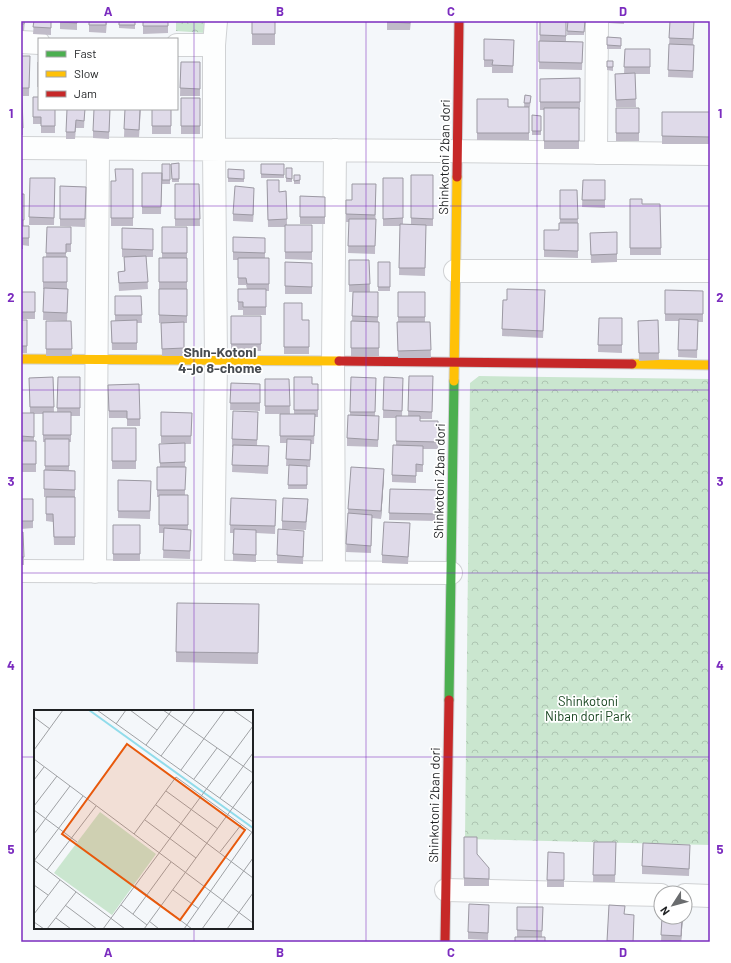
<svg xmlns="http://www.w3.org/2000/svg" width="731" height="963" font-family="Barlow,sans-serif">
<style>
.park{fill:url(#park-crowns)}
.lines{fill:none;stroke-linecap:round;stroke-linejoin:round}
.street-casing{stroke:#d0d2d4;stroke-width:24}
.fast-casing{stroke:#d0d2d4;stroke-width:11}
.slow-casing{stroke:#d0d2d4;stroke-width:11}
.jam-casing{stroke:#d0d2d4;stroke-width:11}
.street{stroke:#fdfefe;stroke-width:22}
.fast{stroke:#4caf50;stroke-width:9}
.slow{stroke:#ffc107;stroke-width:9}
.jam{stroke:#c62828;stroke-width:9}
.wall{fill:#c0bbc8}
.shaded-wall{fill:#9c99a3}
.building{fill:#dfdae9;stroke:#9c99a3}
.grid{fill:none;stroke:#7b2cbf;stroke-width:1;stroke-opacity:0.55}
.labels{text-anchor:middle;stroke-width:3.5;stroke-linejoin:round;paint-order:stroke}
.street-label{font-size:13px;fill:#1f2123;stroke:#fff}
.park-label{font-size:13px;fill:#17441f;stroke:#fff}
.neighbourhood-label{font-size:14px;font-weight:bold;fill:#484c51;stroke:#fff}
.inset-river{fill:none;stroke:#91dceb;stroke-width:2}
.inset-road{fill:none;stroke:#9fa1a4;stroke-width:1}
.view{fill:#e8590c;fill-opacity:0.15;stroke:#e8590c;stroke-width:2}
.inset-edge{fill:none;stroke:#1f2123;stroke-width:2}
.neatline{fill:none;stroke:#7b2cbf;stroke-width:1.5}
.grid-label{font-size:13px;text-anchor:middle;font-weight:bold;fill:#7b2cbf}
</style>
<defs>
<pattern id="park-crowns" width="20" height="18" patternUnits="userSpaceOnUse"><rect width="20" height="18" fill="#cae6cf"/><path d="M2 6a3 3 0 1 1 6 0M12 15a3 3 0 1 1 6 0" fill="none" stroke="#adc5b1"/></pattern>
</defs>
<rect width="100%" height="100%" fill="#f4f7fa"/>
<path class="park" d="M176,21H206V33L176,31Z
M479,376L710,379V845L465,839L470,383Z"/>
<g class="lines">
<defs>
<path id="street" d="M21,42L39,43
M177,45H214
M21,148L444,151L710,154
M596,153L597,21
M455,271H710
M21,571L451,573
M95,572L98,149
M213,572L216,361L214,150V45L216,21
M334,572L333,361L335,150
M446,890L661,895
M685,895L710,896"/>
<path id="fast" d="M449,700L454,381"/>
<path id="slow" d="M21,359L339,361
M632,364L710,365
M454,381L457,177"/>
<path id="jam" d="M457,177L459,21
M339,361L632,364
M445,942L449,700"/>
</defs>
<use href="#street" class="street-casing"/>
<use href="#fast" class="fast-casing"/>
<use href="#slow" class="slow-casing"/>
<use href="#jam" class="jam-casing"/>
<use href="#street" class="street"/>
<use href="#fast" class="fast"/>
<use href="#slow" class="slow"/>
<use href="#jam" class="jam"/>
</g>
<path class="wall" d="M21,21H25L24,31H21Z
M34,21H51V35L33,34Z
M60,21H77V30L60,29Z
M89,21H107L106,33L89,32Z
M119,21H135V29L119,28Z
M143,21H168V33L143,34Z
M252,21H275V45H252Z
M387,21H411L410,30H387Z
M524,21H530V22H524Z
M540,21H566V41L583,42L582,70L539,69Z
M568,21H585L584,35H567Z
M609,21H624V24L609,23Z
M670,21H694L693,45L694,52L693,78L668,77Z
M607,37L621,38V49H607Z
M484,39L514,40L513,73H492V67H484Z
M625,49H650V74H635L636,107H616L615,74H624Z
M21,56H30L29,96H21Z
M607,61H613V71L607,70Z
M38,62H39V95H38Z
M181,62H200V96H180Z
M580,78V110H579V149H544V110H540V79Z
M525,95L531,96L530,107H529V140H477V99L508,107H524Z
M21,96H22L23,135H21Z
M33,97L55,109V133H41V124H33Z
M181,98H200V134H181Z
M616,108H639V141H616Z
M85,109L84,128H76L75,139H66V132Z
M110,109L109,139L93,138V131Z
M125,109H141L139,137H124Z
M152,109H171V134H152Z
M662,112H710V144H662Z
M532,115L541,116V135H532Z
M179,163V182H172L171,164Z
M162,164H170V184H162Z
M261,164H284V178H261Z
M286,168H292V182H286Z
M133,169V226H111V181H115Z
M228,169L244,170V182H228Z
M142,173H162L161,214H142Z
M294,175H300V184H294Z
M411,175H433V226H426L425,276L399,275L400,226H383V178H403V224H411Z
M30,178H55L54,225H29Z
M583,180H605V208L582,207Z
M175,184H199L200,226H175Z
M376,184L375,254L348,253L349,222H346V200H352Z
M60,186L86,187L85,227L60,226Z
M267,188L279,192L286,191L287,225H312V260L285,259V227H268Z
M560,190H577L578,223V258L544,257V230H559L560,223Z
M21,194H24V226H29V246L22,245V256Z
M254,195L253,222L233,221V214Z
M300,196L325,197V224H300Z
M630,199L642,204H660L661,255H630Z
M47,227H71V252H66V257H67V289L68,297L67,321H71L72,356H46V321H67L43,320L44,289H43V257H46Z
M162,227H187V323H184V356H162L161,323H159V258H162Z
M122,228L153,229V257H146L148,289L119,291L118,272L124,271V257H122Z
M590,233L617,254V262L591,263Z
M233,237L265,238V258H269V291H266V315H243V310H238V289H247L246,285H238V260H233Z
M349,260H369L370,292H378V322H379V356H351V321H352L353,292H349Z
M285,262L312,263V294H285Z
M378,262H390V291H378Z
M665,290L703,291V322H698L697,358L678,357L679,321H665Z
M21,292L35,312V319H21Z
M398,292H425V322H430L431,358H398L397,322H398Z
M115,296H141L142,323H137V350H112L111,321H115Z
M545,297L543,338L502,336L503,300Z
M284,303L302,320H309V354H284Z
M231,316H261V351H231Z
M599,318H622V353L598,352Z
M21,320H27V353H21Z
M658,320L659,360L639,361L638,321Z
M409,376H433L432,419H420V421H438V449H423V472H416V483L392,482V475L396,445V418H383L384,377L403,385L402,416H408Z
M53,377L54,412H57L58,377H80V416H71V442H69V470L75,471V545H54L53,522L46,521V497H51H44V470H45V442H43V414H34V441H36V472H21V413H30L29,378Z
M294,377L312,384H318V417H315L314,444H311L310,467H307V489H288L289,466H286L287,443H280V414H294Z
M351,377L376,378L375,416H379L378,447L347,446V438L350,415Z
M265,379H289L290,414H265Z
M231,383L260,384V411L230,410Z
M108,393L140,419V426H127V418H109Z
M161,412L192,413L191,444H185V495H188V530H191L190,559L163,558L164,533H159V497H157V467H160L159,444L176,443H161Z
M258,412L257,446L269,454L268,474L232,472L233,447H232V439Z
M112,428H136V469H112Z
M384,477L381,519L372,518L371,553L346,552L348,509Z
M118,480L151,481L150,519L118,518Z
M390,489L437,490L436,521L389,520Z
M231,498L276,507L275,534L256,533V562L233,561V533H230Z
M21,499H33V528L21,529Z
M308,507L306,530L282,529V521Z
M113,525H140V561H113Z
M410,531L408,564L382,563V555Z
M21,532L24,557V565H21Z
M304,538L303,564L277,563V555Z
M259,604L258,664L176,662V652Z
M464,837L489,879V886H464Z
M594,842H616L615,882H593Z
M564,853V887H547V880Z
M690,853L689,876L642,874V866Z
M609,905L625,914L634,922L633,942H607Z
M517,907H543L542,937H517Z
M489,912L488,940L468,939V932Z
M662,917H683L681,942H661Z"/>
<path class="shaded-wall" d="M254,188V195L253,222V215Z
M384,469V477L381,519V511Z
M682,917H683L681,942V936Z"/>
<path class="building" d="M21,21H24V24H21Z
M34,21H51V28L33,27Z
M60,21H77V23L60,22Z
M89,21H106V25H89Z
M119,21H135V25H119Z
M143,21H168V26H143Z
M252,21H275V34H252Z
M387,21H411L410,23L387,22Z
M540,21H566V36L540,35Z
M568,21H585L584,32L567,31Z
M670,21H694L693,39L669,38Z
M607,37L621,38V46L607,45Z
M484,39L514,40L513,66L492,65L493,60H484Z
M539,41L583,42L582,63L539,62Z
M669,44L694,45L693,71L668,70Z
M625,49H650V67H624Z
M21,56H30L29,88H21Z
M607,61H613V67H607Z
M38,62H39V87H38Z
M181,62H200V89L180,88Z
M635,73L636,99L616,100L615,74Z
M580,78V102H540V79Z
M525,95L531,96L530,103H524Z
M21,96H22L23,128H21Z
M33,97H39V109H55V126H41V117H33Z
M181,98H200V126H181Z
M477,99H508V107H529V133H477Z
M544,108H579V141H544Z
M616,108H639V133H616Z
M67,109H85L84,121L76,120L75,132H66Z
M94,109H110L109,132L93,131Z
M125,109H140L139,130L124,129Z
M152,109H171V126H152Z
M662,112H710V137L662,136Z
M532,115L541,116V131H532Z
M179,163V179H172L171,164Z
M162,164H170V180H162Z
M261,164H284V175L261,174Z
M286,168H292V179L286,178Z
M115,169H133V218H111V181H116Z
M228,169L244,170V179L228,178Z
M142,173H162L161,207H142Z
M294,175H300V180L294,181Z
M411,175H433V219L411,218Z
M30,178H55L54,218L29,217Z
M383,178H403V218L383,219Z
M267,180H279V192L286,191L287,219L268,220Z
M583,180H605V200H582Z
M175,184H199L200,219H175Z
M352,184H376L375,215L346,214V200H352Z
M60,186L86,187L85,219H60Z
M235,186L254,188L253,215L233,214Z
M560,190H577L578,219H560Z
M21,194H24V220H21Z
M300,196L325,197V217H300Z
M630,199H642V204H660L661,248H630Z
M349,219H376L375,246H348Z
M559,223H578V251L544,250V230H559Z
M400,224L426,225L425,268H399Z
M285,225H312V252H285Z
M21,226H29V238H22V249Z
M47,227H71V244H66V253H46Z
M162,227H187V253H162Z
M122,228L153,229V250L122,249Z
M617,232V254L591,255L590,233Z
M233,237L265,238V253L233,252Z
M146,256L148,282L119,283L118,272L125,271L124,257Z
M43,257H67V282H43Z
M159,258H187V282H159Z
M238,258H269V284H247L246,278H238Z
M349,260H369L370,284L349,285Z
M285,262L312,263V287L285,286Z
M378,262H390V287H378Z
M44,288L68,289L67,313L43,312Z
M159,289H187V316L159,315Z
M238,289H266V307H243V302H238Z
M507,289L545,290L543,331L502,329L503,300H507Z
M665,290L703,291V314H665Z
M21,292H35V312H21Z
M353,292H378V317L352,316Z
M398,292H425V317H398Z
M115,296H141L142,315H115Z
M284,303H302V320H309V347H284Z
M231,316H261V344H231Z
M599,318H622V345H598Z
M679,319L698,320L697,350H678Z
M21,320H27V346H21Z
M137,320V343H112L111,321Z
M658,320L659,353H639L638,321Z
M46,321H71L72,349H46Z
M351,321L379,322V348H351Z
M184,322V348L162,349L161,323Z
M397,322H430L431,350L398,351Z
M409,376H433L432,412L408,411Z
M53,377L54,407H30L29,378Z
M58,377H80V408H57Z
M294,377H312V384H318V410H294Z
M351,377L376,378L375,412H350Z
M384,377L403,378L402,411L383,410Z
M265,379H289L290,406H265Z
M231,383L260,384V403H230Z
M139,384L140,419H127V411H109L108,385Z
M233,411L258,412L257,440L232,439Z
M43,412H71V435H43Z
M161,412L192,413L191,436H161Z
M21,413H34V437L21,436Z
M280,414H315L314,436H280Z
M348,415L379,416L378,440L347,438Z
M396,416H420V421H438V442L396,441Z
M112,428H136V461H112Z
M45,439H69V466H45Z
M287,439L311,440L310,460L286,459Z
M21,441H36V464H21Z
M185,443V462L160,463L159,444Z
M233,445L269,446L268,466L232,465Z
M393,445L423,446V465L416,464V476L392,475Z
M289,465L307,466V485H288Z
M157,467H186L185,490H157Z
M351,467L384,469L381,511L348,509Z
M44,470L75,471V490L44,489Z
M118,480L151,481L150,511H118Z
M390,489L437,490L436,514L389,513Z
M159,495H188V525H159Z
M46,497H75V537H54L53,514H46Z
M231,498L276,500L275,526L230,525Z
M283,498L308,499L306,522L282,521Z
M21,499H33V521H21Z
M348,513L372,515L371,546L346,544Z
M384,522L410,523L408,557L382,555Z
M113,525H140V554H113Z
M164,528L191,530L190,551L163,550Z
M234,529L256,530V555L233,554Z
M278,529L304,531L303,557L277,555Z
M21,532H23L24,557H21Z
M177,603L259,604L258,653L176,652Z
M464,837H477V854L489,868V879L464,878Z
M594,842H616L615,875H593Z
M643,843L690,845L689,869L642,866Z
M548,852L564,853V880H547Z
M469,904L489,905L488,933L468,932Z
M609,905L625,906L624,914L634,915L633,942L607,941Z
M517,907H543L542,931L517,930Z
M662,917H682L681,936L661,935Z
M515,937H545V942H515Z"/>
<path class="grid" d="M194,21V711M366,21V942M537,21V942M21,206H710M21,390H710M21,573H710M21,757H35M252,757H710M194,928V942"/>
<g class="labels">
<g class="street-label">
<text transform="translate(444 157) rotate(-89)" y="5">Shinkotoni 2ban dori</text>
<text transform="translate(439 481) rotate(-89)" y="5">Shinkotoni 2ban dori</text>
<text transform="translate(434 805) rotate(-89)" y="5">Shinkotoni 2ban dori</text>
</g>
<g class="park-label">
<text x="588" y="706">Shinkotoni<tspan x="588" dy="15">Niban dori Park</tspan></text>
</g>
<g class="neighbourhood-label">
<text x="220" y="357">Shin-Kotoni<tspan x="220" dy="16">4-jo 8-chome</tspan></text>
</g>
</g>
<g transform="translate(34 710)">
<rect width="219" height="219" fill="#f4f7fa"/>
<path d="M66,102L122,144L78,205L20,163Z" fill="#cae6cf"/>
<path class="inset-river" d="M55,0L219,118"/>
<path class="inset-road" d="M63,0L219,112M96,0L123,20M129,0L219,63M199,0L219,14M0,7L16,19M82,14L92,0M112,35L138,0M0,40L29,0M127,46L161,0M0,49L219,213M147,60L191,0M160,69L183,38M0,70L10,57M132,81L184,119M186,88L219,43M122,95L219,168M0,96L23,66M0,100L43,132M111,110L162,148M0,124L36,76M100,124L142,67L219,123M186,142L207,115M0,150L91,219M0,151L49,86M13,160L62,96M0,175L14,185M101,176L158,219M139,180L165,199M31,195L63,219M87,195L113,215M0,204L26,170M99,204L137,152M22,208L37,219M115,211L125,219M0,212L10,219M13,219L42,182M69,219L219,16M110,219L219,70M150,219L218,122M168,219L219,148M193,219L219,183"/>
<path class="view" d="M93,34L211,120L146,210L28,124Z"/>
<rect width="219" height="219" class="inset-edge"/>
</g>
<rect width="731" height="963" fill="none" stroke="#ffffff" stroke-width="44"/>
<rect x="38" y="38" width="140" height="72" fill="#ffffff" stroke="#a5a6a7"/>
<rect x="46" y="51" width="20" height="6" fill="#4caf50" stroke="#a5a6a7"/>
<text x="74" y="58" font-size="12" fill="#1f2123">Fast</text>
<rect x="46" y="71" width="20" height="6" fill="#ffc107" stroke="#a5a6a7"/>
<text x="74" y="78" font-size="12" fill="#1f2123">Slow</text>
<rect x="46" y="91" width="20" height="6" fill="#c62828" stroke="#a5a6a7"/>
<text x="74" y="98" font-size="12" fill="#1f2123">Jam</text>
<g transform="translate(673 905) rotate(234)"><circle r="19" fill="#ffffff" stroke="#a5a6a7"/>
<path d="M0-3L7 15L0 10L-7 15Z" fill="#6a6c6e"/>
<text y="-6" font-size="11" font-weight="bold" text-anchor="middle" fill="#1f2123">N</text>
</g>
<rect x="22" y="22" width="687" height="919" class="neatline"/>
<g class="grid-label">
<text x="108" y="16">A</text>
<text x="280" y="16">B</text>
<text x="451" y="16">C</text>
<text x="623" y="16">D</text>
<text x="11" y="118">1</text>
<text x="720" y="118">1</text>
<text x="11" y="302">2</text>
<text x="720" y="302">2</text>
<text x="11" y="486">3</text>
<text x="720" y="486">3</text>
<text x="11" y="670">4</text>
<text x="720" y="670">4</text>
<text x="11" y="854">5</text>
<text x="720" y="854">5</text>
<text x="108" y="957">A</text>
<text x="280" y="957">B</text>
<text x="451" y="957">C</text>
<text x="623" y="957">D</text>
</g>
</svg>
